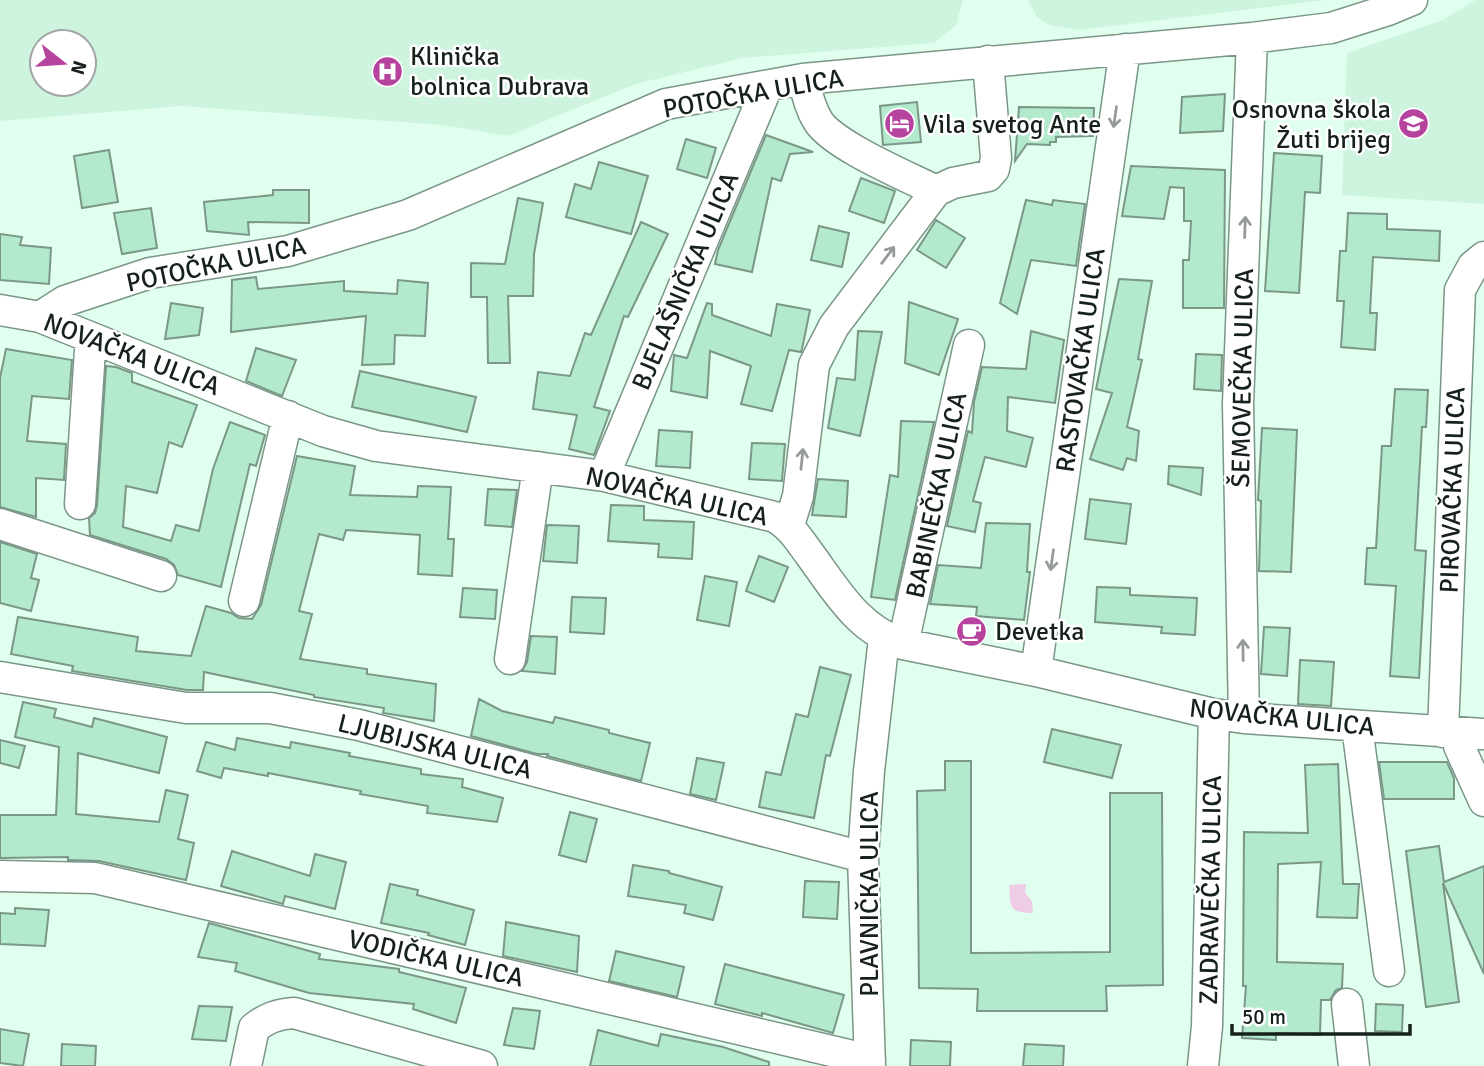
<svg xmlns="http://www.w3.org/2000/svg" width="1484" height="1066" font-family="Signika,sans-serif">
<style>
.built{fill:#cef4df;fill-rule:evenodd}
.green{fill:#efcce5}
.building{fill:#b3eacd;stroke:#7b9788;stroke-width:2}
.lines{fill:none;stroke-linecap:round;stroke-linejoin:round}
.minor-casing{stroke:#7b9687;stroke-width:33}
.minor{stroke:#fff;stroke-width:30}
.oneway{stroke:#969b98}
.labels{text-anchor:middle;stroke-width:5;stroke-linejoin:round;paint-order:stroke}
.poi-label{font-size:26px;fill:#16211b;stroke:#fff;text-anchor:start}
.street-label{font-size:26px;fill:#16211b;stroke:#fff}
</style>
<rect width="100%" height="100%" fill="#e0ffee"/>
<path class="built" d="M0,0H963L956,25L934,43L743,58L636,84L508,136L442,125L181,106L0,121ZM42,42H84V84H42Z
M1028,0H1326L1079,30L1049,25L1037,17Z
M1475,0H1484V204L1342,195L1347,53L1443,20Z"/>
<path class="green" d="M1026,884L1025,893L1032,901L1033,913C1008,913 1011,907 1009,885Z"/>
<path class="building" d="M1225,94L1223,131L1180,133L1182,97Z
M917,102L921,142L883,145L880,106Z
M1019,107L1094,108L1093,136L1056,137V142H1050V145L1027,144L1015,161Z
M766,135L813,152L790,154L781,181L772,178L752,272L715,264L718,250Z
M686,139L716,148L707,178L677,169Z
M109,150L118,202L82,208L74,156Z
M1274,153L1322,156L1320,193L1305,192L1299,293L1265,291Z
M599,162L648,176L631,234L566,217L575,184L591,189Z
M1131,166L1225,170L1224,308H1183V260H1189L1191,221H1184V188L1170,187L1164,219L1122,216Z
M861,178L895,191L884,223L849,211Z
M273,190H309V223L248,222L249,235L207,231L204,202L273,195Z
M518,198L543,203L534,254L533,296H508L510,363H488L487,297H471V263L505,264Z
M1026,200L1052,205L1053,200L1085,204L1076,266L1031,260L1017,314L1000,303Z
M151,208L157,248L122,254L114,213Z
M1348,213L1387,214V229L1440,231L1439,261L1373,257L1370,313H1377L1375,350L1341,347L1344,301H1337L1340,251H1346Z
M936,220L965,238L946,268L917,250Z
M641,222L668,234L628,317L624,316L594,407L610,411L594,455L569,449L577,415L533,409L538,372L570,376L585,333L591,335Z
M819,226L849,233L842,267L811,260Z
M0,234L22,237L20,245L51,248L49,284L0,280Z
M256,277L258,289L344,281V291L397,294L398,280L428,283L425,336L395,335L394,364L362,365L366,316L231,332L232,280Z
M1119,279L1152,281L1138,359L1142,360L1127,427L1139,431L1136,461L1127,458L1123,470L1090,459L1112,393L1096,389Z
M909,302L958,319L939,375L905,363Z
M171,303L203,308L199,335L165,339Z
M707,303L712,304V315L771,336L777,304L810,310L802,349L801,352L789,350L772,411L741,404L751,366L710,351L707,398L671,391L674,355L687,358Z
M858,331L882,332L860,436L828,428L837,378L855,380Z
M1031,331L1064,340L1055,403L1008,397L1007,431L1033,438L1026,467L985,457L973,501L981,503L975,532L947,526L968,431L972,433L974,402L982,367L1026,369Z
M256,348L296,360L282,396L246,381Z
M6,349L72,360L69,399L32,396L27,441L66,444L64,480L36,478V517L0,507V378Z
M1196,354L1222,355L1221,391L1194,389Z
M106,366L116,367L132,373V382L197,405L182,447L169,442L157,493L126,486L123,527L171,541L176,525L199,531L213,469L230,422L265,435L256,466L250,464L221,587L178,575L174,565L166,559L90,535L89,518L95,513L97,505Z
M360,371L476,397L467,432L352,407Z
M1395,389L1428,390L1426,427H1422L1415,550L1426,551L1419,678L1390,676L1396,586L1365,584L1367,548H1376L1382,446H1391Z
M901,421L934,422L895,600L871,597L890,475L898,477Z
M1262,428L1297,430L1291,572L1259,571L1261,501L1258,500Z
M659,430L692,432L690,468L656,466Z
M752,443L785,444L782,481L749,479Z
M297,456L355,466L350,495L417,497L418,486L451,487L448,539H454L452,576L418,574L420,535L346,530L343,540L319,534L299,611L312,614L300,659L367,669V674L436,684L434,721L383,713L384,708L314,697V695L204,672L203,690H187L72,671L73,666L11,654L18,617L138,637L136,651L191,656L206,606L231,613L239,618L252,619L261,605Z
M1169,466L1203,468L1201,495L1168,484Z
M818,479L848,481L846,517L812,515Z
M488,489L517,490L512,527L485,525Z
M1090,499L1131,504L1126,544L1085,539Z
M611,505L644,506V520L694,522L692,559L658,557L659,544L608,541Z
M986,523L1030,524L1027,572H1030L1024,620L976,616L977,607L930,604L938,565L981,568Z
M547,525L579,526L577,563L543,561Z
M0,542L37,554L31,578L39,580L31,611L0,603Z
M759,556L788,567L774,602L746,591Z
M705,576L737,582L729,626L697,620Z
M1097,587L1130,588V595L1197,598L1195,635L1161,633L1162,627L1095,622Z
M463,588L497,590L495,619L460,617Z
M572,597L606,598L604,634L570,632Z
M1264,627L1290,628L1287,676L1261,674Z
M531,636L557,637L555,674L522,671L527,662Z
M1300,660L1334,662L1331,706L1298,704Z
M820,667L851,675L830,756L826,755L814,818L759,807L766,772L781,775L796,714L808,717Z
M479,699L502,711L553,723L555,717L609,730V733L650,743L641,781L547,756L548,754H537L471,736Z
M23,702L56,709L54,717L92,727L94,718L167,737L159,773L78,753L76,814L159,822L166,790L188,795L178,839L194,843L186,880L99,861L68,860V857L0,858V815H56L59,747L15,737Z
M1052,729L1121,745L1112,778L1044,762Z
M237,738L290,748L291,742L350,753L349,756L421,769V774L463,779L462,787L503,798L497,822L427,813L428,806L360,794L361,791L268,773V776L224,768L221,778L197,771L206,742L235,750Z
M0,740L25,746L19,768L0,763Z
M697,758L724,763L716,800L690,794Z
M945,761H971V953L1110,952V793H1162L1163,985L1106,986L1107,1011H977L978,989L919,988L917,791L945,790Z
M1379,762H1447L1454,778V799H1384Z
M1338,764L1343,884H1359L1357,918L1317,917L1321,862L1278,864L1277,962L1343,964L1342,988L1336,990L1330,1000H1321L1320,1035L1276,1033V1040L1242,1038L1246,986H1243L1244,832L1308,833L1305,765Z
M570,812L597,819L586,862L559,855Z
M1439,846L1444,882L1484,866V974L1443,883L1459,1002L1426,1007L1406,851Z
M232,851L310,876L315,854L346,862L335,909L285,896L283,904L221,886Z
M633,865L669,871V873L722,887L713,920L684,913L686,905L628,896Z
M805,881L839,882L837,919L803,917Z
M390,884L418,890L417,895L474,910L465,945L428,935L429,933L381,923Z
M15,908L49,910L45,946L0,944V913L15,914Z
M506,922L579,936L577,972L503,956Z
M209,923L320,954L319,959L399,969V972L466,988L456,1023L413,1009L414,1004L309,993L235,971L237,963L198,957Z
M616,951L684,967L677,997L609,981Z
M725,964L844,995L833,1033L762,1013V1016L715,1004Z
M1376,1004L1403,1005L1402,1032L1375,1031Z
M199,1006L232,1007L226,1041L192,1039Z
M513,1008L540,1011L534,1049L504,1045Z
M0,1029L29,1034L23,1066L0,1063Z
M598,1030L658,1046L661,1034L723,1047L769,1062V1066H590Z
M911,1040L951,1042L950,1066H910Z
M62,1044L96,1046L95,1066H61Z
M1025,1044L1064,1046L1063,1066H1023Z"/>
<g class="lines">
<defs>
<path id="minor" d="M803,79C807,94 810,108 818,121C834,146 907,176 936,191
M0,310L40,317L323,431L376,446L604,476L775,517C792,527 799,540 811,556C837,592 859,630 903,644L1036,671L1214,714L1244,718L1484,734
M40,317L65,301L150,273L288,251L408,215L666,104L803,79L1252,38L1331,28L1388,10L1412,0
M604,476L767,87
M80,504L90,350L95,340
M0,524L161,576
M789,525L798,496L814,365L834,326L936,191L953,183L988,176L994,169L996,158L988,61
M244,601L288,416
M903,644L969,345
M510,659L538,467
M1036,671L1125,49
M0,677L186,708H270L359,725L863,857
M1244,718L1238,404L1252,38
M1357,726L1389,971
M1443,732L1460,290L1473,266L1484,257
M1457,733L1459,746L1484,801
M0,876L95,878L870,1060
M1347,1004L1354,1066
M246,1066L254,1028C267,1018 278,1014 294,1013L482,1066
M870,1066L863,857L869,771L884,638
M1203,1066L1207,1026L1214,714"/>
</defs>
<use href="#minor" class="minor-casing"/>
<use href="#minor" class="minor"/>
</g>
<defs><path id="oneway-shaft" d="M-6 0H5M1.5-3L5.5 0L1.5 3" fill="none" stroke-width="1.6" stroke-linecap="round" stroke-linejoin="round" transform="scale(1.75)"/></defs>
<g class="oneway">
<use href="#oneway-shaft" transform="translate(1115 117) rotate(98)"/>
<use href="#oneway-shaft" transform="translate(1245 227) rotate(-88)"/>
<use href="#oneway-shaft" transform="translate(888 255) rotate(-53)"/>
<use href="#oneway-shaft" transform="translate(802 459) rotate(-84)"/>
<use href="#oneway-shaft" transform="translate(1052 560) rotate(98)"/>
<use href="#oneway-shaft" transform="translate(1243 650) rotate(-91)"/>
</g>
<defs>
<symbol id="hospital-disc" viewBox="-11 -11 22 22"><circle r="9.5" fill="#b6449e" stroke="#fff"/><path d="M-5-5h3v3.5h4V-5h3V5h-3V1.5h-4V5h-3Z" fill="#fff"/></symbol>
<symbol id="hotel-disc" viewBox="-11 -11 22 22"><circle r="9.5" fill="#b6449e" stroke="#fff"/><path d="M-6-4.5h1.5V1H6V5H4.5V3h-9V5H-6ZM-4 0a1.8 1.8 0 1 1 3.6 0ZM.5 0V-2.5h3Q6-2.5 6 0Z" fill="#fff"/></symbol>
<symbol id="school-disc" viewBox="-11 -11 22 22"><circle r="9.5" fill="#b6449e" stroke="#fff"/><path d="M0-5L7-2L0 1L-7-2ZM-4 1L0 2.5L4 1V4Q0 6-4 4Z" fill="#fff"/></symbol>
<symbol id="cafe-disc" viewBox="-11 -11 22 22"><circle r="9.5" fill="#b6449e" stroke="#fff"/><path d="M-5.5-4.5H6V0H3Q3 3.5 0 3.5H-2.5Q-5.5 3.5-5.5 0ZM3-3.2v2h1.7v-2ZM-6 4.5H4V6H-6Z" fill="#fff"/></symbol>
</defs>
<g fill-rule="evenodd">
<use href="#hospital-disc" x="370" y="54" width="35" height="35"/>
<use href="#hotel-disc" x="882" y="106" width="35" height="35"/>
<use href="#school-disc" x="1396" y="106" width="35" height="35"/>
<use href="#cafe-disc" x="954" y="614" width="35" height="35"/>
</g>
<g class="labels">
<g class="poi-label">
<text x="410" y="65">Klinička<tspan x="410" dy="30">bolnica Dubrava</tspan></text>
<text x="1391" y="118" text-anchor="end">Osnovna škola<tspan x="1391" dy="30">Žuti brijeg</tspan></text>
<text x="923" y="133">Vila svetog Ante</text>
<text x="995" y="640">Devetka</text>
</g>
<g class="street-label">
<text transform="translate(753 93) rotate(-10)" y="9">POTOČKA ULICA</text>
<text transform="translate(216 264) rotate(-12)" y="9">POTOČKA ULICA</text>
<text transform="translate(685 281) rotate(-67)" y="9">BJELAŠNIČKA ULICA</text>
<text transform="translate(132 354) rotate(21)" y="9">NOVAČKA ULICA</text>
<text transform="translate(1080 360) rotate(-82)" y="9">RASTOVAČKA ULICA</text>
<text transform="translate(1242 378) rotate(-89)" y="9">ŠEMOVEČKA ULICA</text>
<text transform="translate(1452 490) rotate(-88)" y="9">PIROVAČKA ULICA</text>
<text transform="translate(936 495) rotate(-78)" y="9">BABINEČKA ULICA</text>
<text transform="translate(677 496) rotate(13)" y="9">NOVAČKA ULICA</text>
<text transform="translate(1282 717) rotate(6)" y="9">NOVAČKA ULICA</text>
<text transform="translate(435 746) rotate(14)" y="9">LJUBIJSKA ULICA</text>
<text transform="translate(1210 890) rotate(-89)" y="9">ZADRAVEČKA ULICA</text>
<text transform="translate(869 894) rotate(-90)" y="9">PLAVNIČKA ULICA</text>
<text transform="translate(436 958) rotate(13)" y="9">VODIČKA ULICA</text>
</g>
</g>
<g transform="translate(63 63) rotate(107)"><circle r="33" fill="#ffffff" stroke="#a2a6a4" stroke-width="2"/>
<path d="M0-5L12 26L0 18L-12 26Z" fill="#b6449e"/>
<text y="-10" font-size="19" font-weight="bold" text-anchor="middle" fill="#16211b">N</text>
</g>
<path d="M1232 1024v10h178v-10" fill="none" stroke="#16211b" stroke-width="3.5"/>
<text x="1242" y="1024" font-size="21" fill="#16211b" stroke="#ffffff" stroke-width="5" paint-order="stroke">50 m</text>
</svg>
